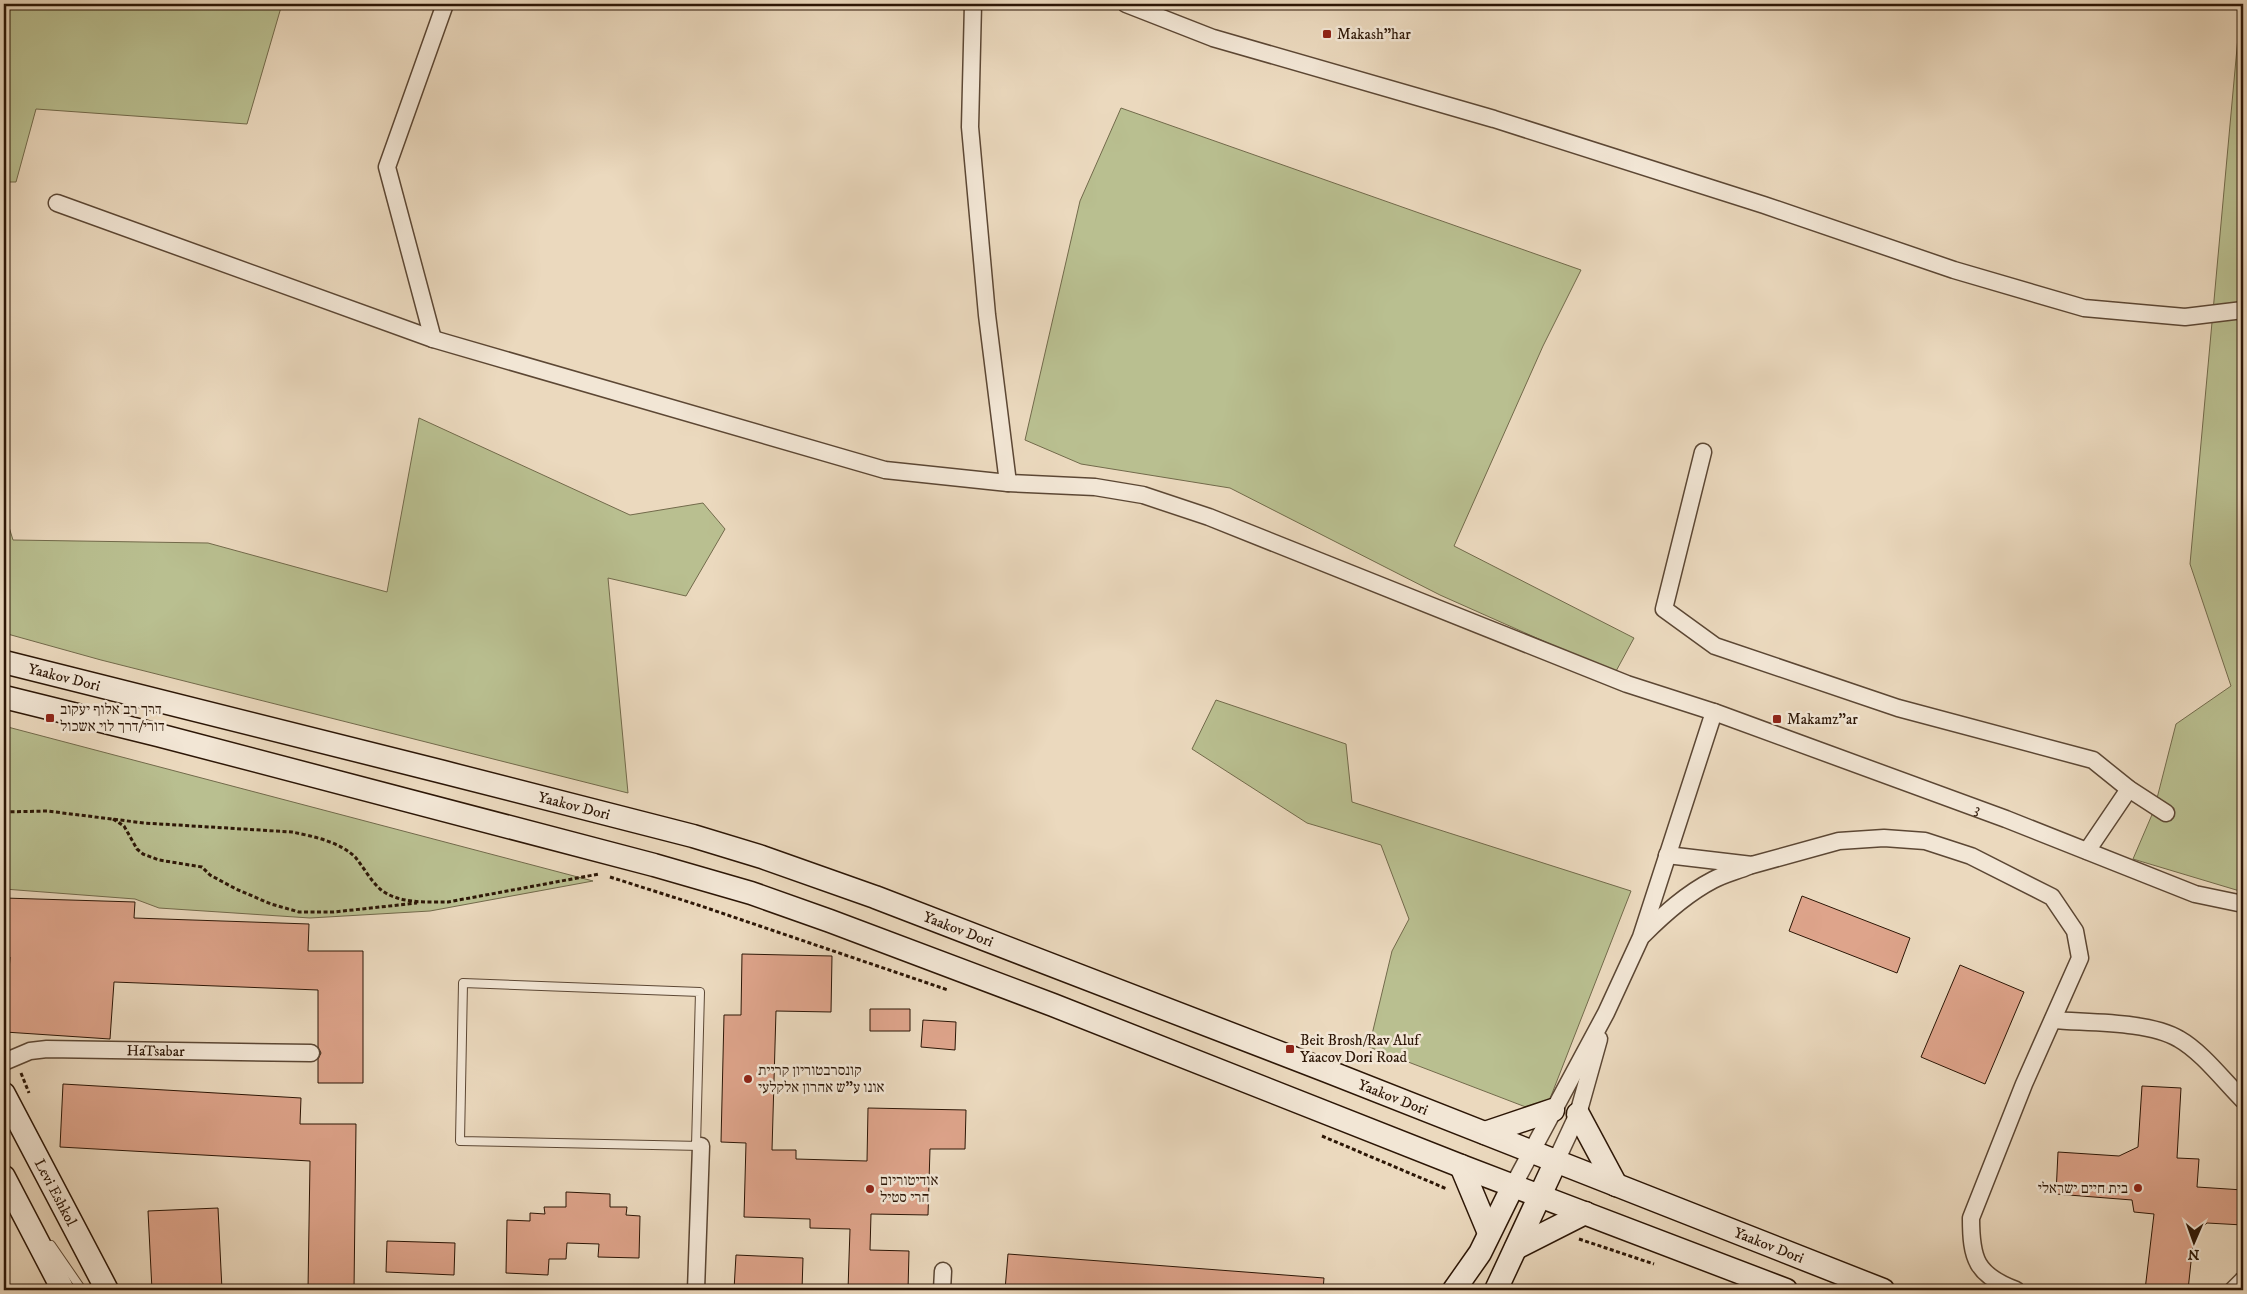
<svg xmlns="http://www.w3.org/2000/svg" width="2247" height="1294" font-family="'IM FELL DW Pica','Frank Ruhl Libre',serif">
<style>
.green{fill:#b9bf90;stroke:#726a4b}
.building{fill:#dea48b;stroke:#2c1606}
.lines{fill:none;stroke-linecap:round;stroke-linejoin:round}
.lane-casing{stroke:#5c4734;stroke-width:10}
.street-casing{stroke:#5c4734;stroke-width:19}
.secondary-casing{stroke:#2c1606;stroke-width:25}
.path{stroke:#2c1606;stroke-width:3;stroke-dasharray:4 2.5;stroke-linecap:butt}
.lane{stroke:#f2e6d5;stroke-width:8}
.street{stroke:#f2e6d5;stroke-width:16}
.secondary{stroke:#f2e6d5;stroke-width:22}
.poi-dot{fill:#8f2418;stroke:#f2e6d5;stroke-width:2}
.labels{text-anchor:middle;stroke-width:5;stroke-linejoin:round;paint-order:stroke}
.poi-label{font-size:15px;fill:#2c1606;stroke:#f2e6d5;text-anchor:start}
.street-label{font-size:15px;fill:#2c1606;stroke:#f2e6d5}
</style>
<rect width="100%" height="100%" fill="#ebd9be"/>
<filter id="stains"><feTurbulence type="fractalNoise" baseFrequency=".004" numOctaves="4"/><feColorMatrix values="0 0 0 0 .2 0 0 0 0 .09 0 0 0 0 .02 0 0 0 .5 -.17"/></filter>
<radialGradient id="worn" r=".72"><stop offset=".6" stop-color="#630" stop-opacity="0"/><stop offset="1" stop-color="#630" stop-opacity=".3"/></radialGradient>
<path class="green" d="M4,4H282L247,124L36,109L16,182H4Z
M2241,4H2243V892L2133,859L2154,810L2176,724L2231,686L2190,564Z
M1121,108L1581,270L1543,346L1454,546L1634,638L1615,673L1440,595L1230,488L1081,464L1025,440L1080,201Z
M419,418L630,515L703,503L725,529L686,596L608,578L628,793L101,660L4,633V511L13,540L208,543L387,592Z
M1216,700L1346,744L1352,802L1631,891L1544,1114L1369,1047L1392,951L1409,919L1381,845L1307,823L1192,749Z
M4,726L593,881L430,911L310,918L159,908L135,899L4,889Z"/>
<path class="building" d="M1802,896L1910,938L1897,973L1789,931Z
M4,898L135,902L134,918L309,924L308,951H363V1083H318V1059L321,1053L318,1047V990L114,982L110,1039L5,1032L10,957H4Z
M742,954L832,956L831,1012L776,1011L772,1150H796V1159L867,1161L868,1108L966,1110L965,1149H930L928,1215L871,1214L870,1250L909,1251L908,1290H848L850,1229L810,1228V1219L744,1217L746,1143L721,1142L724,1015H741Z
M1960,965L2024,992L1985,1084L1921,1057Z
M870,1009H910V1031H870Z
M923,1020L956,1022L955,1050L921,1047Z
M63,1084L301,1098L300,1124H356L354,1290H308L310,1161L60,1147Z
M2142,1086L2181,1088L2177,1158L2199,1159L2197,1187L2243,1190V1225L2207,1223L2194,1234L2188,1290H2145L2154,1214L2134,1212L2132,1200L2056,1194L2058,1152L2119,1156L2138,1147Z
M566,1192L610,1194V1207H627L626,1215L640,1216L639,1258L598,1257L599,1244L567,1243L566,1259H549L548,1275L506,1273L507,1220L530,1221V1213L545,1214L544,1207H566Z
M218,1208L222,1290H152L148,1211Z
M387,1241L455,1243L454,1275L386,1272Z
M1008,1254L1324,1278L1323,1290H1005Z
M736,1255L803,1258L802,1290H734Z"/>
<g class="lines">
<defs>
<path id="lane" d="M696,1146L700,992L463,983L460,1141L701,1146
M51,1245L82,1290"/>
<g id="street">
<path d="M973,4L970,127L987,315L1008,483"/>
<path d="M1126,4L1213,38L1494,119L1764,205L1954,270L2084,308L2185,317L2243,310"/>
<path id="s1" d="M57,203L433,339L885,470L1008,483L1095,487L1143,495L1209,517L1627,684L1714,712L2006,819L2195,894L2243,904"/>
<path d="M433,339L387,167L445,4"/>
<path d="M1703,452L1664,609L1715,646L1898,708L2093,760L2129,789L2166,813"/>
<path d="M2087,851L2129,789"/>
<path d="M1667,855L1752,865L1839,841L1884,838L1925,841L1971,856L2052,897L2075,931L2080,958L2024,1084L1971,1218C1971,1259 1976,1275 2016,1290"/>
<path d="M1643,935C1664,914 1686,894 1713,880C1724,874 1737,871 1749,866"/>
<path d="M2053,1020C2089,1023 2149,1021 2179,1039C2202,1052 2224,1081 2243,1100"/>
<path id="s2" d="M4,1062L30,1051L47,1049L311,1053"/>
<path d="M1556,1161L1578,1114L1599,1039"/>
<path d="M1513,1186L1606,1013L1641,937L1714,712"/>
<path d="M696,1290L701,1146"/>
<path d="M942,1290L943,1271"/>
<path d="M2233,1290L2243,1280"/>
</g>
<g id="secondary">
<path id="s3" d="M4,662L443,772L693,836L762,857L875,897L1327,1071L1883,1290"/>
<path d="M4,697L158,735L654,865L751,893L830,921L1053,1005L1461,1166L1786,1290"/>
<path id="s4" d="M4,1094L107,1290"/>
<path d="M1578,1114L1616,1185"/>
<path d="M1485,1133L1553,1110"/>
<path d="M1461,1166L1489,1233"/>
<path d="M4,1177L63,1290"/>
<path d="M1516,1248L1585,1213"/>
<path d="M1454,1290L1480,1253L1513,1186"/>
<path d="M1496,1290L1556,1161"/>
</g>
</defs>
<use href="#lane" class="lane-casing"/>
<use href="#street" class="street-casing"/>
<use href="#secondary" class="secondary-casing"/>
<path class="path" d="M4,812L47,811L144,823L292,832C312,836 341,842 356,858C364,868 371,881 380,889C398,904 426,902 448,902L599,874
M113,819L124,826L137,849L143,854L159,860L202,867L210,875L236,889L271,904L299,912H334L417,903
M610,877L698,905L948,990
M21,1073L29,1093
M1322,1136L1447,1189
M1579,1239L1654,1264"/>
<use href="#lane" class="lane"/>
<use href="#street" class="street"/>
<use href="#secondary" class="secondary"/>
</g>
<g class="poi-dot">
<rect x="1322" y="29" width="10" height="10" rx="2.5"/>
<rect x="45" y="713" width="10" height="10" rx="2.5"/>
<rect x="1772" y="714" width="10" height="10" rx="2.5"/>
<rect x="1285" y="1044" width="10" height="10" rx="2.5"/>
<circle cx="748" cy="1079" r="5"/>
<circle cx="2138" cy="1188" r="5"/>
<circle cx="870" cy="1189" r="5"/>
</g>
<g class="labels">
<g class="poi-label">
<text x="1337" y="39">Makash"har</text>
<text x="60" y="714">דרך רב אלוף יעקוב<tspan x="60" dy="17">דורי/דרך לוי אשכול</tspan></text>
<text x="1787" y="724">Makamz"ar</text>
<text x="1300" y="1045">Beit Brosh/Rav Aluf<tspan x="1300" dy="17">Yaacov Dori Road</tspan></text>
<text x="758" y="1075">קונסרבטוריון קריית<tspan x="758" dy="17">אונו ע"ש אהרון אלקלעי</tspan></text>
<text x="880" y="1185">אודיטוריום<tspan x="880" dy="17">הרי סטיל</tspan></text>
<text x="2128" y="1193" text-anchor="end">בית חיים ישראלי</text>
</g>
<g class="street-label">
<text dy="5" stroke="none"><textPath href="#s3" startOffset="62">Yaakov Dori</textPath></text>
<text dy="5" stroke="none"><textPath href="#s3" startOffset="588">Yaakov Dori</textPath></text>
<text dy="5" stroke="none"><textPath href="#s1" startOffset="2022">3</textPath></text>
<text dy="5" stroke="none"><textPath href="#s3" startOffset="992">Yaakov Dori</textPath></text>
<text dy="5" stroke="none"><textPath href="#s2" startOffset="154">HaTsabar</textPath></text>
<text dy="5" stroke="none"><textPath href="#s3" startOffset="1458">Yaakov Dori</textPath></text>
<text dy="5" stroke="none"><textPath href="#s4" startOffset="111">Levi Eshkol</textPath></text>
<text dy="5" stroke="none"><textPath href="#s3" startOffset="1862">Yaakov Dori</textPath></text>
</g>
</g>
<rect width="2247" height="1294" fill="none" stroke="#ebd9be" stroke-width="20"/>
<rect x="5" y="5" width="2237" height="1284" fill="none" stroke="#2c1606" stroke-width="2.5"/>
<rect x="10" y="10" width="2227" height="1274" fill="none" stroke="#2c1606"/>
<g transform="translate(2194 1242) rotate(182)" stroke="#f2e6d5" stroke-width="4" paint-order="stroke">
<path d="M0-4L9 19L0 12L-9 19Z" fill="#2c1606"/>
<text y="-8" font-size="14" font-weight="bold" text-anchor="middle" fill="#2c1606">N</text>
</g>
<rect width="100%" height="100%" filter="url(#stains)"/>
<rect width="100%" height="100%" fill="url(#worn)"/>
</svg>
